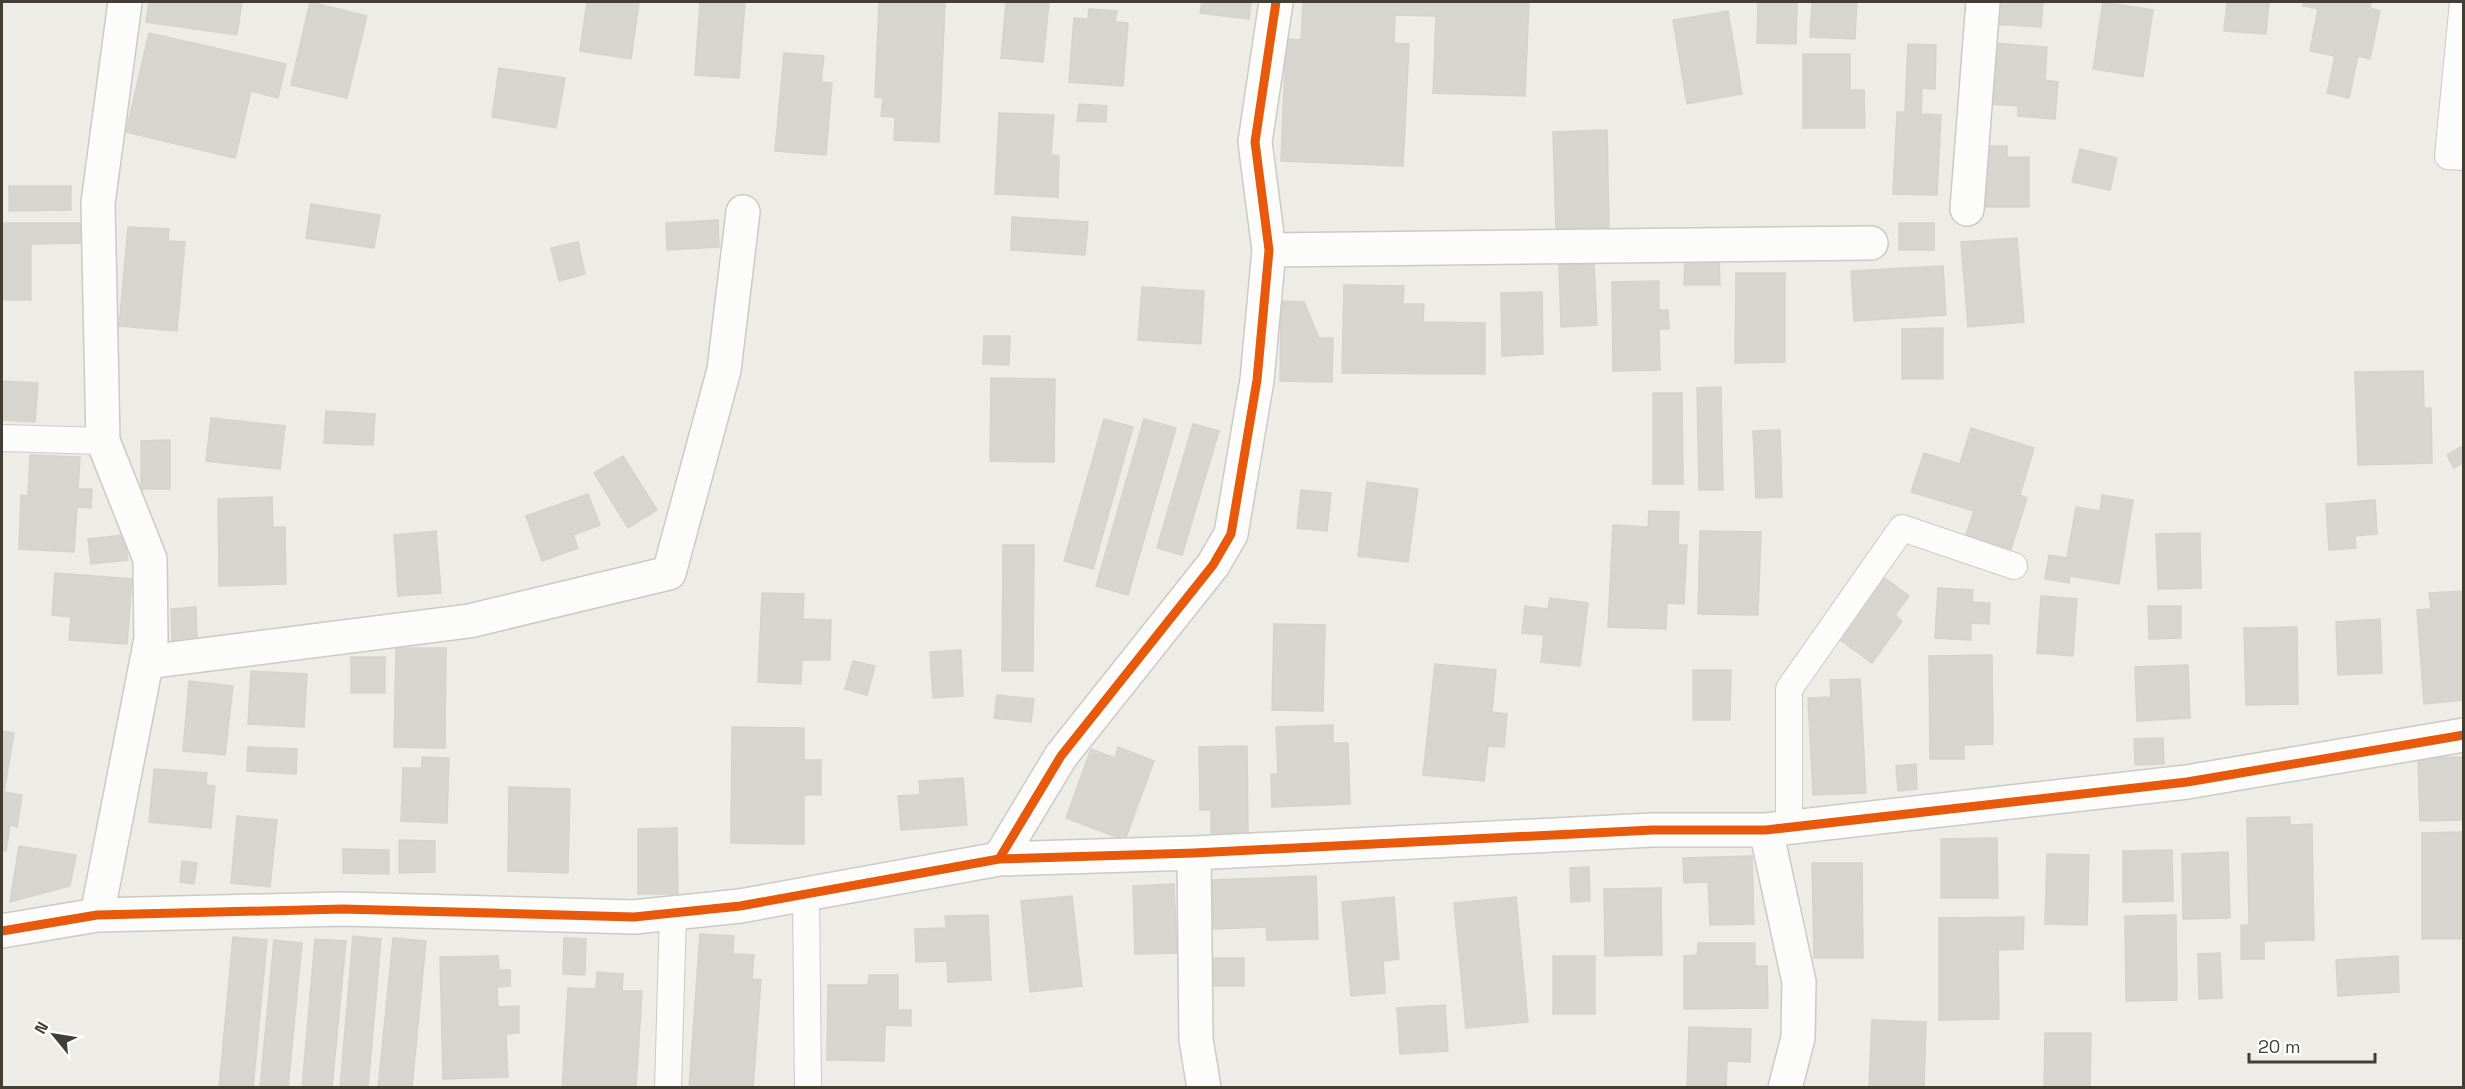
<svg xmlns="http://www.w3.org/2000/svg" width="2465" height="1089" font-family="'Space Grotesk',sans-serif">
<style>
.building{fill:#d7d5cf;stroke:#d5d3cd;stroke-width:1.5}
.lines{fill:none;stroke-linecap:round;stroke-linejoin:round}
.lane-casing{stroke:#cbcac5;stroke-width:28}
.street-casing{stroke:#cbcac5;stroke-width:36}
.lane{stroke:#fcfcfb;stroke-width:26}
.street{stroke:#fcfcfb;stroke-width:33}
.cycleway-casing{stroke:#fff;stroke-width:13}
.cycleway{stroke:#e8590c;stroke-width:9}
</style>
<rect width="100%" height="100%" fill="#edece7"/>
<path class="building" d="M149,2H242L237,35L146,22Z
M310,2L367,16L347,98L291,85Z
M587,2H639L631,59L580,51Z
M700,2H745L739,78L695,75Z
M879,2L945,3L939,142L894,140L895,117L881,116L883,98L875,97Z
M1006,2H1049L1043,62L1001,58Z
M1202,2H1251L1249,19L1200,13Z
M1303,2H1529L1525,96L1433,93L1436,16L1395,15L1394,43L1409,44L1403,166L1281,161L1286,39L1301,40Z
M1758,2H1797L1796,44L1757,43Z
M1812,2H1857L1855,39L1810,37Z
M1995,2H2043L2041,27L1993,24Z
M2103,2L2153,10L2143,77L2093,69Z
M2227,2H2269L2266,34L2224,31Z
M2304,2H2371L2370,8L2380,11L2370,59L2358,56L2349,98L2327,93L2335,56L2310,51L2318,9L2303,6Z
M1089,9L1117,11L1115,22L1128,23L1123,86L1069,82L1074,18L1088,19Z
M1728,11L1742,94L1687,104L1673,20Z
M149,33L286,64L278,98L251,91L235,158L126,132Z
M1993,43L2047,47L2045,80L2058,82L2055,119L2018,116V106L1988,104Z
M1908,44L1936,45L1935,89L1922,88L1921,114L1941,115L1937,195L1893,194L1897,112H1905Z
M784,53L824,56L821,82L832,83L826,155L775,151Z
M1803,54H1850V90H1864L1865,128H1803Z
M499,68L565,78L556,128L492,117Z
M1079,104L1107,106L1106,122L1077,121Z
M999,113L1054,115L1051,155L1059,156L1058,197L995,194Z
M1607,130L1609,227L1556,229L1553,132Z
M1986,146H2007V157H2029V207H1986Z
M2080,149L2117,158L2110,190L2072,182Z
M9,186H71V210L9,211Z
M311,204L380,215L374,248L306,238Z
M1012,217L1088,222L1085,255L1011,250Z
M718,220L719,247L667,250L666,223Z
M2,223H81L82,243L31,244V300H2Z
M1899,223H1934V250H1899Z
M128,227L169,229L168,241L185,242L177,331L119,326Z
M2017,238L2024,322L1968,327L1961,242Z
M578,242L585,274L559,281L551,248Z
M1719,259L1720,285H1684L1685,260Z
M1594,263L1597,325L1561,327L1559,265Z
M1943,266L1946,315L1854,321L1851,271Z
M1736,273H1785V362L1735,363Z
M1659,281V310H1668L1669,329H1659L1660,370L1613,371L1612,282Z
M1344,285L1404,286L1403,304H1424L1423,322L1485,323V374L1342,373Z
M1142,287L1204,291L1201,344L1138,340Z
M1542,292L1543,354L1502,356L1501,293Z
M1281,301L1304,302L1319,338H1333L1332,382L1280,381Z
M1943,328V379H1902V329Z
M984,336H1010L1009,365L983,364Z
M2423,371L2424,408H2431L2432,463L2358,465L2355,372Z
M991,378L1055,379L1054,462L990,461Z
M2,381L38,383L35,422L2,420Z
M1721,387L1723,490H1699L1697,388Z
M1653,393H1682L1683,484H1653Z
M326,411L375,414L373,445L324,443Z
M211,418L285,426L280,469L206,461Z
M1104,419L1133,427L1093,569L1064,561Z
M1144,419L1176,428L1128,595L1096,586Z
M1193,424L1219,431L1182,555L1157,548Z
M1971,428L2034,448L2020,495L2027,498L2011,549L1966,535L1974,511L1911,492L1924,453L1960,464Z
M1780,430L1782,497L1756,498L1753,431Z
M170,440V489H141V441Z
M2464,445V462L2454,468L2447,455Z
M30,455L80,457L78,489H92L91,508L77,507L74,552L19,549L21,495L28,496Z
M623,456L657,510L628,528L594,473Z
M1367,482L1418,489L1408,562L1358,556Z
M1301,490L1331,493L1327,531L1297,528Z
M588,494L600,525L573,535L578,548L542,561L526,516Z
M2102,495L2133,500L2119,584L2070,576L2069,583L2045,579L2049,555L2067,558L2076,507L2100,511Z
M272,497L273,527H285L286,584L219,586L218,499Z
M2375,500L2377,534L2355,536L2356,548L2329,550L2326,504Z
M1649,511L1679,512L1678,545H1687L1684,604L1667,603L1666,629L1608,627L1613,525L1648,527Z
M436,531L441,593L398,596L394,535Z
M1700,531L1761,532L1758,615L1698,614Z
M2200,533L2201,588L2158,589L2156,534Z
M124,535L128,560L91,564L88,539Z
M1003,545H1034L1033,671H1002Z
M55,573L132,579L127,644L69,640L71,617L52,615Z
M1883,577L1909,596L1895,615L1902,621L1872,663L1839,639Z
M1938,588L1973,590L1972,602L1990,603L1989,624L1971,623V640L1935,638Z
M2464,591V700L2424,704L2417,610L2431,609L2429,593Z
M762,593L804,594L803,619L831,620L830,660H802L801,684L758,682Z
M2041,596L2077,599L2073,656L2037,653Z
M1550,598L1588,603L1580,666L1541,662L1544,635L1522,633L1525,606L1548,609Z
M2148,606H2181V638L2149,639Z
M196,607L197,641L172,642L171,609Z
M2380,619L2382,673L2338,675L2336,622Z
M1274,624L1325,625L1323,711L1272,710Z
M2297,627L2298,704L2246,705L2244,628Z
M396,648H446L445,748L394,747Z
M961,650L963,696L933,698L930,652Z
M1992,655L1993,744L1964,745V759H1930L1929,656Z
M351,657H385V693H351Z
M853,661L875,666L867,695L845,689Z
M1435,664L1496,670L1492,712L1507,714L1504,747L1488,746L1484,781L1423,775Z
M2188,665L2190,718L2137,721L2135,667Z
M1693,670H1731L1730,720H1693Z
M251,671L307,674L304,727L248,724Z
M1860,679L1866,793L1813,795L1808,698L1831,697L1830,680Z
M189,681L233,686L225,755L183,751Z
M997,695L1034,699L1031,722L994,718Z
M1333,725V743H1348L1350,804L1272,807L1271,774H1278L1276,727Z
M732,727L804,728V760H821V795H804V844L731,843Z
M2,731L14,733L4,792L22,795L17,827L10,825L6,851H2Z
M2163,738L2164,764L2135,765L2134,739Z
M1247,746L1248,832L1211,833V810H1200L1199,747Z
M248,747L297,749L296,774L247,771Z
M1118,747L1154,761L1125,840L1066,818L1091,749L1115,758Z
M422,757L449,758L447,823L401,821L403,768H422Z
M2464,757V820L2420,821L2418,758Z
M1916,764L1917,789L1898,791L1896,766Z
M154,769L207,773L206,785L215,786L211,828L149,822Z
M963,778L967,825L901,830L898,796L920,795L919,781Z
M509,787L570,789L568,873L508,871Z
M237,816L277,820L270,887L231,883Z
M2290,817V825L2312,824L2314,940L2264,941V959H2241V925H2249L2247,818Z
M677,828L678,894H638V829Z
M2464,832V939H2422V833Z
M1997,838L1998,898H1941V839Z
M399,840L435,841V872L399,873Z
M19,846L76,855L70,886L10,902Z
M343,849L389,850V874L343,873Z
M2172,850L2173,901L2123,902V851Z
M2228,852L2230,918L2183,919L2182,854Z
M2047,854L2089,855L2087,925L2045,924Z
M1752,856L1754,924L1710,925L1708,882L1684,883L1683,858Z
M182,861L197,863L194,884L180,882Z
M1812,863H1862L1863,958H1814Z
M1589,867L1590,901L1571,902L1570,868Z
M1316,876L1318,939L1267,940L1266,927L1212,929L1211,880Z
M1174,884L1177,953L1135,954L1133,886Z
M1661,888L1662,955L1605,956L1604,889Z
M1072,896L1082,986L1030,992L1021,901Z
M1394,897L1399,959L1383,961L1385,993L1351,996L1342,902Z
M1516,897L1528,1022L1466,1028L1454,903Z
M988,915L991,980L948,982L947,961L916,962L915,929L946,928L945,916Z
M2176,915L2177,1000L2126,1001L2125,916Z
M2024,917L2023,949L1998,950L1999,1019L1939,1020V918Z
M700,934L734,936L733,954L754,955L752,979L761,980L753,1088H689Z
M353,936L381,939L368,1088H340Z
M233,937L267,940L253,1088H219Z
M393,938L426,941L412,1088H378Z
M564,938L586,939L585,975L563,974Z
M315,939L346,941L332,1088H302Z
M274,940L302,943L288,1088H260Z
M1698,943H1755V966H1767L1768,1008L1684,1009V956L1697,955Z
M2220,953L2222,998L2199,999L2198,954Z
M498,956L499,970H510V986L497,987L498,1007L519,1006V1033L506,1034L508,1077L443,1079L440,957Z
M1553,956H1595V1014H1553Z
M2398,956L2399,992L2338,996L2336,960Z
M1213,958H1244V986H1212Z
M597,972L623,974L622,991H642L636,1088H562L568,988L596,989Z
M869,975H898V1010H911V1026L885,1025L884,1061L827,1060L828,985H868Z
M1445,1005L1448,1051L1400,1054L1397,1008Z
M1872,1020L1926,1022L1924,1088L1869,1087Z
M1689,1027L1751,1029L1750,1062L1727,1061L1726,1088H1687Z
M2045,1033H2091L2090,1088H2044Z"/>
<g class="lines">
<defs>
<path id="lane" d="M2463,2L2448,156L2464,157
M2,438L103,441
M1789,828V689L1902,528L2014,566
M806,894L808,1088
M668,1088L673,913"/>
<path id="street" d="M1967,209L1983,2
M1269,250L1871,243
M147,662L469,621L669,573L724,370L743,212
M1766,830L1799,982L1798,1038L1785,1088
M1194,853L1196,1039L1204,1088
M999,859L1061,756L1213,565L1231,534L1257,380L1269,250L1255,142L1276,2
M97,915L151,639L150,559L103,441L98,203L125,2
M2,931L97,915L343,909L634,917L740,906L999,859L1194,853L1652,830H1766L2187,782L2464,735"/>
</defs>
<use href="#lane" class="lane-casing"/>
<use href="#street" class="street-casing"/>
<use href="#lane" class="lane"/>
<use href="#street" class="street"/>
<defs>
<path id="cycleway" d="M999,859L1061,756L1213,565L1231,534L1257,380L1269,250L1255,142L1276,2
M2,931L97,915L343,909L634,917L740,906L999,859L1194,853L1652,830H1766L2187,782L2464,735"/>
</defs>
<use href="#cycleway" class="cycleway-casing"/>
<use href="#cycleway" class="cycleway"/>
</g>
<rect width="2465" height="1089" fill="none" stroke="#423e34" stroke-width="6"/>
<g transform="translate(54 1035) rotate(300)" stroke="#ffffff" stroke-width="4.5" paint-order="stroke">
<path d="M0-4.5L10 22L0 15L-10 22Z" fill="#423e34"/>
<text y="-9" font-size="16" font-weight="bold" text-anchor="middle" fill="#423e34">N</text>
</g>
<path d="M2249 1053v9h126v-9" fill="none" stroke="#423e34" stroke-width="3"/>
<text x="2258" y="1053" font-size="18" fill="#423e34" stroke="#ffffff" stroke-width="4.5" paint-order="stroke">20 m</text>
</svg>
